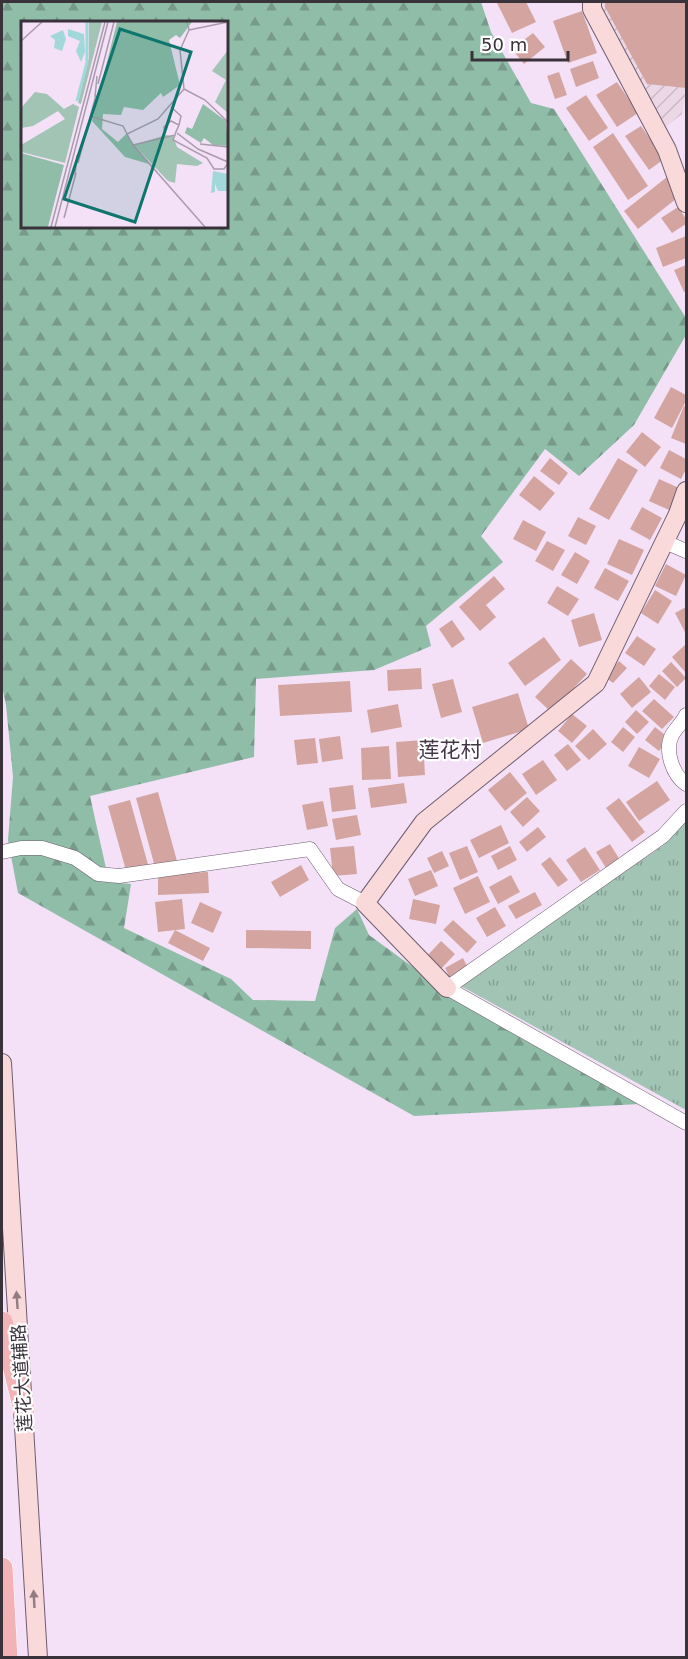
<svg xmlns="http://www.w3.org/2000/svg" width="688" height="1659" font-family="'DejaVu Sans','Noto Sans SC',sans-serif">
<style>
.industrial{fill:url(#industrial-furrows)}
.grass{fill:url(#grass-tufts)}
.forest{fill:url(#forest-firs);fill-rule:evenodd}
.building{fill:#d4a5a0}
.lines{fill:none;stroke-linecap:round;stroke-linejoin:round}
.street-casing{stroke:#6d5d70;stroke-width:15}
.secondary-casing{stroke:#6d5d70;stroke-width:20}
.primary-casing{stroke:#fff;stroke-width:22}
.street{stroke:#fff;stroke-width:14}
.secondary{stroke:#f9d9da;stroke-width:18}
.primary{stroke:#f3b3b6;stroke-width:21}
.oneway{fill:#907d83}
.labels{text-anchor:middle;stroke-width:4.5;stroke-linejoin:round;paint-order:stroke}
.street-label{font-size:18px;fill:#3a323b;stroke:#fff}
.quarter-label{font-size:21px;fill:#443647;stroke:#fff}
.inset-river{fill:none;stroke:#a2d8da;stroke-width:3}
.inset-road{fill:none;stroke:#aa9bac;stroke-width:1.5}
.view{fill:#0f766e;fill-opacity:0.15;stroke:#0f766e;stroke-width:3}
.inset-edge{fill:none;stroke:#3a323b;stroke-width:3}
</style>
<defs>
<pattern id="industrial-furrows" width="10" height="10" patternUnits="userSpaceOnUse" patternTransform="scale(1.5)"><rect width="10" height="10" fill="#ecd7e6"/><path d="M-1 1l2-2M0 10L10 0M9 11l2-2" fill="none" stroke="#cbb9c6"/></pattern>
<pattern id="grass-tufts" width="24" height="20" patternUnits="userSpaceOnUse" patternTransform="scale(1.5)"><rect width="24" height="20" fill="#a1c4b4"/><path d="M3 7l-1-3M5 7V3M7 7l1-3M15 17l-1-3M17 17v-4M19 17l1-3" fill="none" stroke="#84a094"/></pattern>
<pattern id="forest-firs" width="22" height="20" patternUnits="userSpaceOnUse" patternTransform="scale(1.5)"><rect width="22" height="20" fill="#90bda8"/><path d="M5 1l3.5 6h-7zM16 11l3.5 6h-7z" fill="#779a8a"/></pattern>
</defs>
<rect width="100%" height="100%" fill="#f4e1f8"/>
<path class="industrial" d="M601,2H686V92L682,114L663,129L601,6Z"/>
<path class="grass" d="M686,821V1110L459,985L664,845Z"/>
<path class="forest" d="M2,2H481L491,32L531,103L554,109L686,318V335L634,425L579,476L545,449L481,536L503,562L426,626L431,646L374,670L256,679L254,757L90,796L109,882L131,884L124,928L231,979L253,1000L315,1001L335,928L357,909L369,935L443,989L640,1104L414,1116L18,893L8,840L13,777L6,705L2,686ZM22,22H226V226H22Z"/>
<path class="building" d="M500,2H526L536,22L512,33L497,3Z
M605,2H686V88L647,84L605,7Z
M582,11L597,53L568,63L553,21Z
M533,33L545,47L524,64L512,49Z
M593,61L599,78L576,87L570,69Z
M559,72L567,95L555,99L547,76Z
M617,82L638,113L617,127L596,95Z
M586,95L608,128L589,141L566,108Z
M641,126L664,159L649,170L625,136Z
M613,133L648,186L628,200L593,147Z
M667,177L681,195L638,229L624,211Z
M678,207L686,219V224L672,233L661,218Z
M686,236V258L663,267L656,248Z
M686,265V291L684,292L674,270Z
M671,387L686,395V401L672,428L654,418Z
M684,406L686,407V444L671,438Z
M642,432L661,447L645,467L626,452Z
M669,450L686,459V469L681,479L660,468Z
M550,458L568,473L559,485L540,471Z
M618,458L638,470L609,520L589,509Z
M534,476L555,493L540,511L519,495Z
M659,479L679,488L669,510L649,501Z
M642,507L662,518L650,540L630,529Z
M578,517L596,526L586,545L568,536Z
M523,520L546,532L536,551L513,539Z
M619,539L644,550L632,575L607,564Z
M547,541L565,550L553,571L535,561Z
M575,552L590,561L577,584L561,575Z
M666,564L686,575L676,596L655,586Z
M605,568L629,581L618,601L594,588Z
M494,576L505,589L486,605L496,617L480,631L459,607Z
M557,586L579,599L568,616L547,603Z
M655,590L672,601L658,624L641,613Z
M686,607V634L675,613Z
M594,613L602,640L579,647L571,620Z
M452,620L465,639L452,648L439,629Z
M637,636L656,649L644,666L625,653Z
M544,637L561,660L525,686L508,663Z
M686,644V673L672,657Z
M571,659L587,674L551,712L535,697Z
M619,661L627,668L613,683L605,677Z
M671,662L686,678L677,687L662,671Z
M421,668L422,689L388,691L387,670Z
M659,674L675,687L665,700L649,686Z
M639,677L651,692L632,708L620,694Z
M453,679L462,712L441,718L432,684Z
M350,681L352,712L280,716L278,685Z
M518,693L529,729L483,743L472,707Z
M654,699L674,717L662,729L642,711Z
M398,704L402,727L371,733L367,710Z
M636,710L649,722L637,734L625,722Z
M572,714L587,726L572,743L558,731Z
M623,727L635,737L623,752L611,742Z
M655,727L669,738L659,751L645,740Z
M593,729L607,744L589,760L575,746Z
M340,736L343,759L322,762L319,739Z
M315,738L318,763L297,765L294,740Z
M423,740L425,775L398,777L396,742Z
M568,744L581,760L567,771L554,755Z
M389,746L391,779L362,780L361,748Z
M639,747L660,759L649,778L628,766Z
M543,760L557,780L536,795L522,774Z
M510,772L527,793L505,811L488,790Z
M657,781L670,800L639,821L626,802Z
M404,783L407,803L371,808L368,788Z
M353,785L356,809L332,812L329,788Z
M158,792L177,861L155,867L136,798Z
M527,797L540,811L523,827L510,812Z
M619,798L645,832L632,842L606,808Z
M130,800L149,868L127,874L108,806Z
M323,801L328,826L307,830L302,805Z
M357,815L361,835L336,840L332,819Z
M501,825L509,843L479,858L470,840Z
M538,827L546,837L527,852L519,842Z
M610,844L620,860L606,868L596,852Z
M354,846L357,874L333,876L330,848Z
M467,846L478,872L460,880L449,853Z
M510,846L517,860L498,870L491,856Z
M585,847L600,870L581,882L566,860Z
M442,851L449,866L434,873L427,858Z
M550,857L568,880L558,887L541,864Z
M301,865L309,880L280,897L271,882Z
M431,870L438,886L415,896L408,879Z
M208,872L209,893L158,895V874Z
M511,875L520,892L498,904L489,887Z
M478,876L490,902L465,914L453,888Z
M535,892L542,905L516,919L508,906Z
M182,899L185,929L158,932L155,902Z
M413,899L440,905L436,924L409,919Z
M200,902L222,912L213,933L191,923Z
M495,907L506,926L487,937L476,918Z
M453,920L477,942L467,953L443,930Z
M175,930L210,948L203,961L168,943Z
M246,930L311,931V949L246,948Z
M441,941L455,954L441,969L427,956Z
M463,958L469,970L451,980L445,968Z"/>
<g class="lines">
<defs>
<path id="street" d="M672,545L686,551
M686,715C683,722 676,728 672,735C664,751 673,775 686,784
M686,811L663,836L447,988L686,1123
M2,852L21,848H42L75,858L98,874L119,876L310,849L338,889L365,903"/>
<path id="secondary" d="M592,2V9L667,150L686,203
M447,988L365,903L424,822L596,683L678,514L686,491
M2,1063L38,1658"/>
<path id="primary" d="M2,1322L24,1410
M2,1568L7,1658"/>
</defs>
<use href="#street" class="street-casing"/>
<use href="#secondary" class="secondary-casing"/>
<use href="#primary" class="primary-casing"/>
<use href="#street" class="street"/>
<use href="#secondary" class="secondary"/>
<use href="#primary" class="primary"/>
</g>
<defs><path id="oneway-solid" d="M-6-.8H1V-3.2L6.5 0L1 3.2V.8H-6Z" transform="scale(1.5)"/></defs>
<g class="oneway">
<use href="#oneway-solid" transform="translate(17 1300) rotate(-94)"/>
<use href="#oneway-solid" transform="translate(34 1599) rotate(-93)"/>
</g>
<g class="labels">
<g class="street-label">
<text transform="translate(22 1378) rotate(-94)" y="6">莲花大道辅路</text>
</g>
<g class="quarter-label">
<text x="450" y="757">莲花村</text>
</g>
</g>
<g transform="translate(21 21)">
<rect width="207" height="207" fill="#f4e1f8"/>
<path d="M68,1H81L60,83L57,82L68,37ZM207,29V92L194,81L205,59L191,50ZM14,71L26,73L43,88L52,83L58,86L44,142L0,131V124L44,98L37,90L12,105L0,107V87ZM145,114L152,115L156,126L182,142L176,145L156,143L154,162L147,160L113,124Z" fill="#a1c4b4"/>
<path d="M96,1H171L159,17L155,14L148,19L159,64L142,76L140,72L122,89L103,86L100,94L82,93L81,108L97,121L105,113L128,143L104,136L71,100ZM182,83L205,100L207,125L192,124L183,117L180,122L164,112L166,106L171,108ZM0,132L43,144L27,206H0Z" fill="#90bda8"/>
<path d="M47,8L63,13L64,31L60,41L55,30L59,20L47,15ZM42,9L45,18L41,30L33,27L34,19L29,15ZM192,150L207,153V170H197L194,163V171L190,172Z" fill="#a2d8da"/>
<path class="inset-river" d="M56,80L66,41V1"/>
<path class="inset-road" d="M166,1L168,9L159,29L163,68L137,98L106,113L112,124L184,206M168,9L207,1M0,20L21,1M77,63L93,1M163,68L184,79L207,101M74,76L76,55M150,86L160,95L158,104M69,95L102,105L106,113M156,112L177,128L207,141M144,113L143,106L150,100L158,104L154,113M179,123L207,126M112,124L154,114L152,119L186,137L193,148H203L207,142M57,142L75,74M54,154L56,134M43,197L55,152M30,206L84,1M34,206L87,1"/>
<path class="view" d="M99,8L170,31L114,201L43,178Z"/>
<rect width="207" height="207" class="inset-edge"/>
</g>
<rect width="688" height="1659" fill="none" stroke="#3a323b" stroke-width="6"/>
<path d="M472 51v9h96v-9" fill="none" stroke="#3a323b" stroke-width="3"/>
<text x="481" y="51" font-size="18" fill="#3a323b" stroke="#ffffff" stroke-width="4.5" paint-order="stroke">50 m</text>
</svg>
